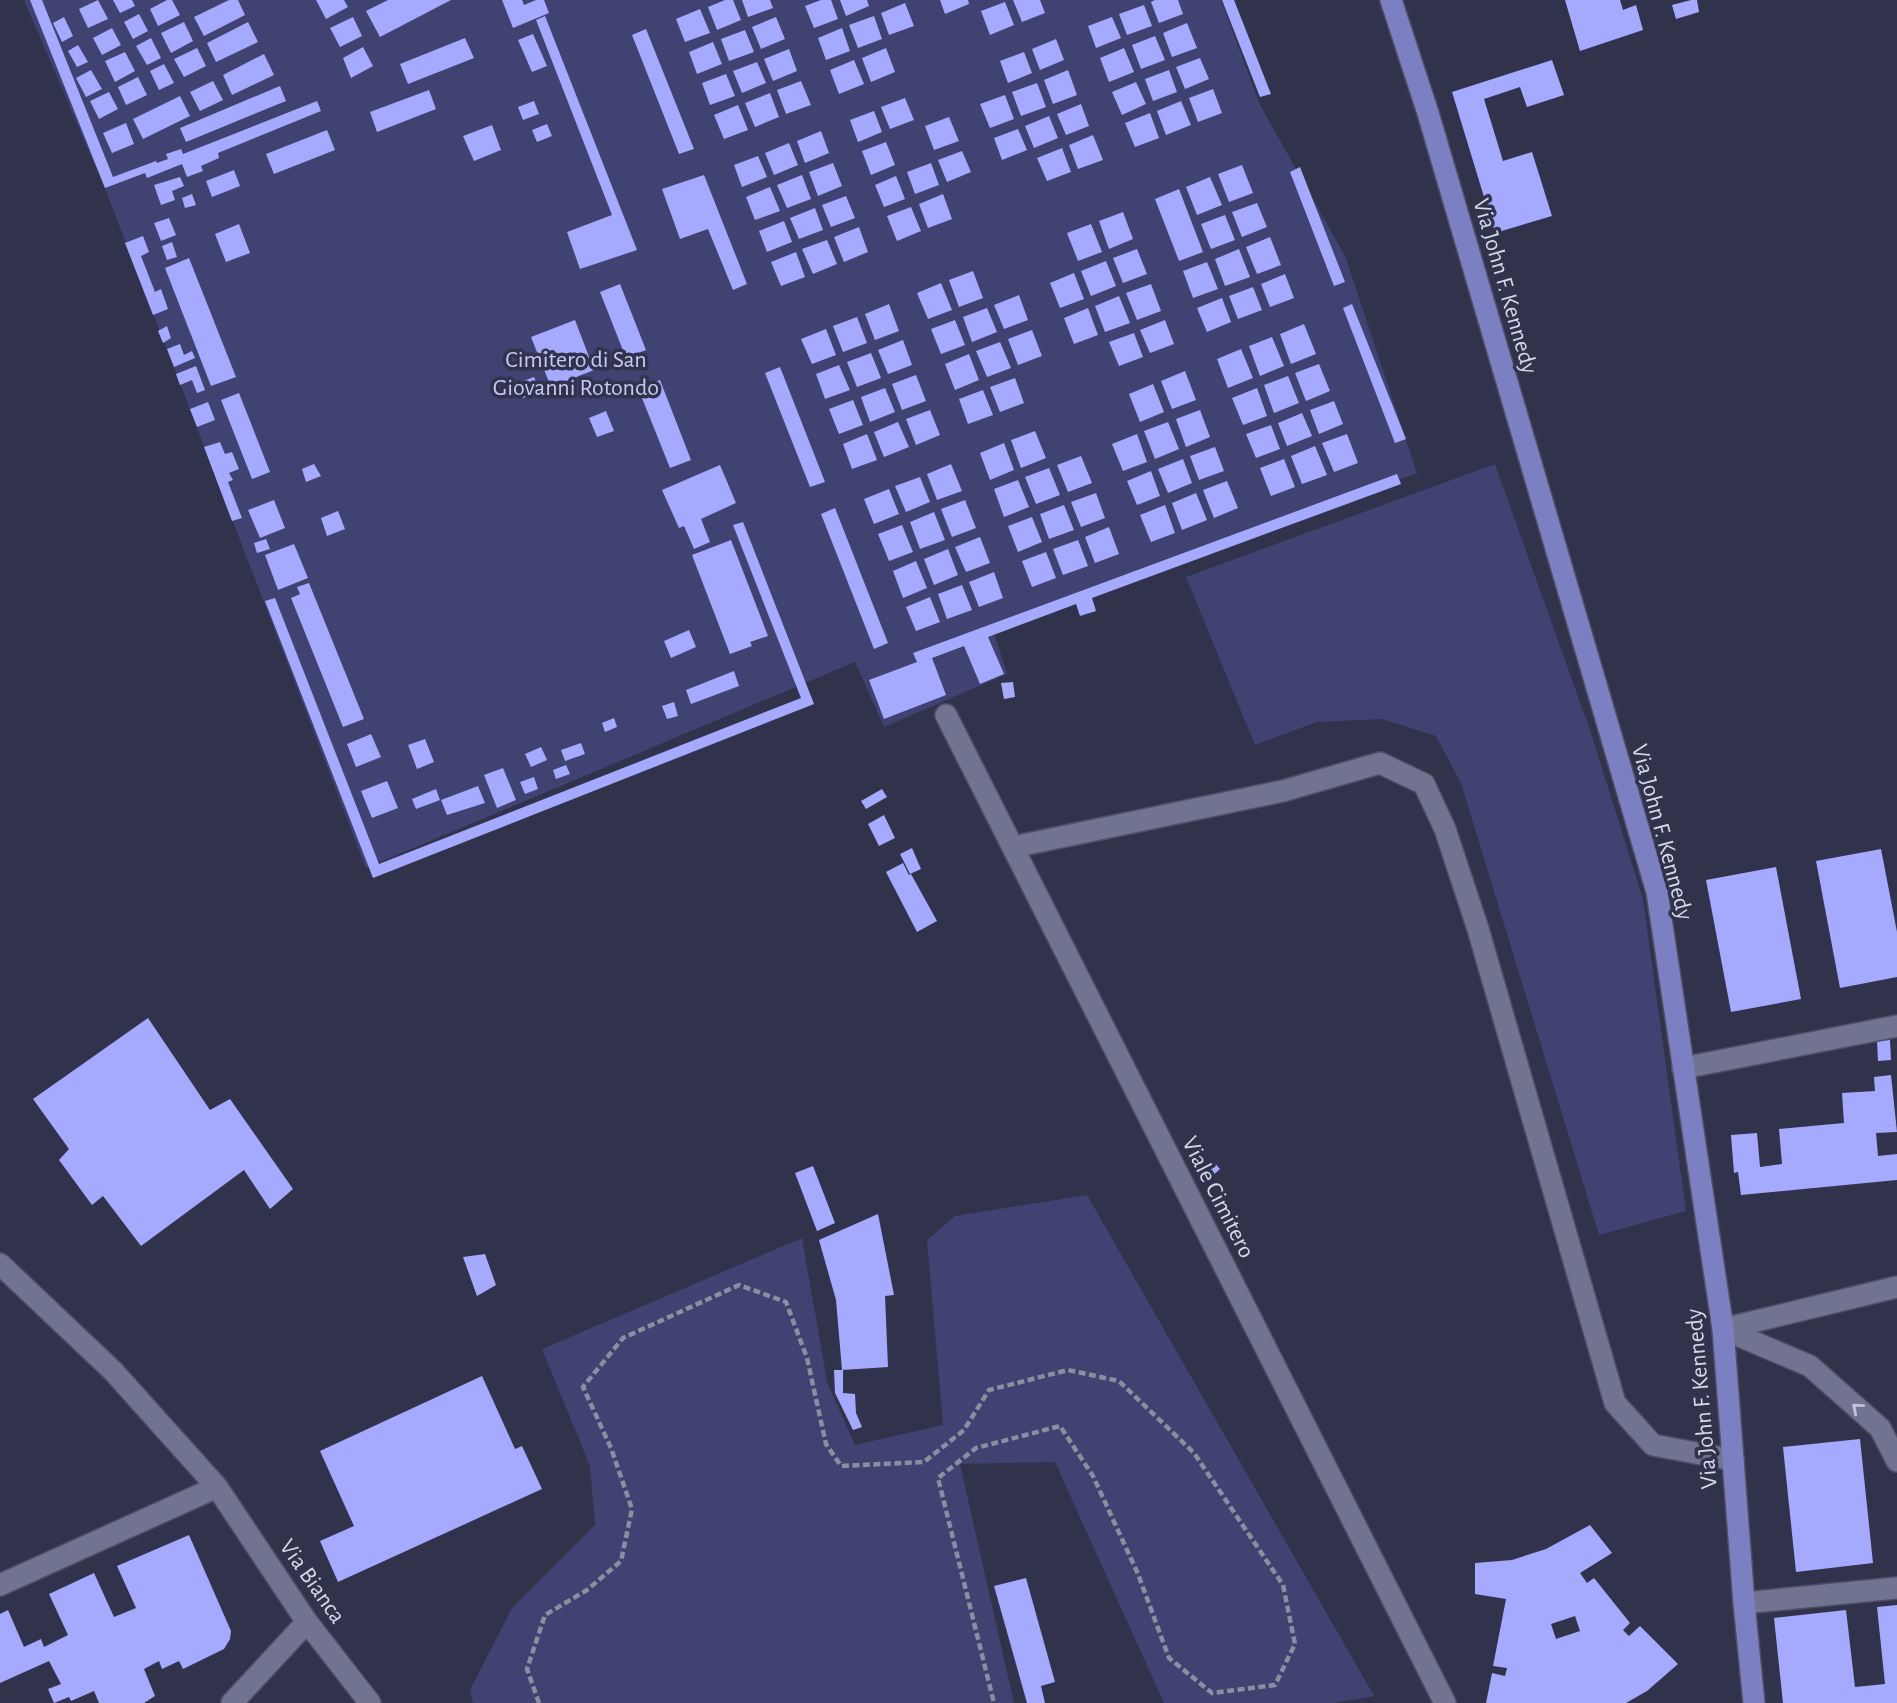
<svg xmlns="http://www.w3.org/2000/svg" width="1897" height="1703" font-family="'Alegreya Sans',sans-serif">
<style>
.green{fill:#404271}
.building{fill:#a5aaff;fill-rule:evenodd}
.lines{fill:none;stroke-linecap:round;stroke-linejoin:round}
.minor-casing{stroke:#4e4f65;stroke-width:24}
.major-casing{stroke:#4e4f65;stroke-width:24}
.path{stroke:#8b8da1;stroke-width:4.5;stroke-dasharray:7 3.5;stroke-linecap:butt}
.minor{stroke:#717491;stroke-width:21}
.major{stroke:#7c80c2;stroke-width:21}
.oneway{stroke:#c3c5d7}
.labels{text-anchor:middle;stroke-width:7;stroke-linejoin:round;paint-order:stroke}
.street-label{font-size:24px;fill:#d7d9e9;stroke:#31334d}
.park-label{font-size:24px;fill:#c4c9f4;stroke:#31334d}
</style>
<rect width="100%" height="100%" fill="#31334d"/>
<path class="green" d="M24,0H1221L1260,105L1345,256L1417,473L993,630L1007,674L884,727L855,662L366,868L106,191Z
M1495,464L1591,733L1643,899L1686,1211L1599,1235L1461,783L1436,736L1382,719L1317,722L1255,745L1186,577Z
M1087,1195L1374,1696L1334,1703H1164L1055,1462L960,1464L1014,1703H473L470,1690L512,1608L595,1525L590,1466L542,1349L802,1238L827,1382L855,1445L943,1425L927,1240L955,1216Z"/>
<path class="building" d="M30,0H42L113,177L156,161L157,163L168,159L166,154L181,149L183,154L317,101L321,111L218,153L219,158L201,166L203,171L187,177L182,164L147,178L145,173L105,188Z
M98,0L108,19L88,28L79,9Z
M113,0H132L135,6L120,13Z
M167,0H172L180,15L158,26L150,9Z
M229,0H238L245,15L204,36L194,17Z
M316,0H344L348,7L326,19Z
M388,0H451L380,37L366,11Z
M502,0H522L524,5L536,0H544L549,13L513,28Z
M725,0H733L741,20L717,30L708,7Z
M742,0H770L773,8L748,17Z
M821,0H831L838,19L814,28L805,6Z
M840,0H867L869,6L846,16Z
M940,0H968L969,4L945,14Z
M1013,0H1040L1045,13L1022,22Z
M1155,0H1178L1183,14L1159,23L1151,2Z
M1222,0H1234L1271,94L1260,97Z
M1565,0H1620L1623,10L1636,5L1643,30L1580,51Z
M1691,0H1697L1699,12L1676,19L1672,5Z
M1005,2L1014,25L990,35L981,11Z
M905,3L914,26L889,35L881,13Z
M1144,5L1152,26L1127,35L1119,14Z
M700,9L710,33L685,42L676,19Z
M139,14L148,31L133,39L124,22Z
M545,16L637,250L580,269L567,232L612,215L536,20Z
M874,16L882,39L858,48L849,25Z
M64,17L73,36L62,42L53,23Z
M353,17L362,36L340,47L330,28Z
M776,17L785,39L761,49L752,27Z
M1112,17L1121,38L1096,48L1088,26Z
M184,22L193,41L171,53L161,33Z
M248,22L258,42L216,62L207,43Z
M1187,23L1197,48L1172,57L1163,33Z
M112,28L121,45L102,55L93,38Z
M842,28L850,51L826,60L818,38Z
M646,29L694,149L679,154L632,35Z
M745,30L754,52L729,61L721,39Z
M533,34L547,66L532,72L518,40Z
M1155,36L1165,60L1141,69L1132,45Z
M151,38L161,58L147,65L136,46Z
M465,38L474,58L408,84L400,64Z
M1056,39L1064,60L1040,70L1032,49Z
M713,42L722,64L697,74L689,52Z
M78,45L88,62L77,67L68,51Z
M363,47L373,66L351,78L343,58Z
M197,48L206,66L184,77L174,59Z
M886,48L895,72L871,82L862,58Z
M1124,48L1134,72L1109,82L1100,58Z
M789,49L797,71L773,81L764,59Z
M125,52L135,71L115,82L105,61Z
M1024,52L1032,73L1008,83L1000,61Z
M264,54L274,75L232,95L223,75Z
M1200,58L1209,79L1185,89L1176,67Z
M854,60L864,84L839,94L830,70Z
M1552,60L1564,95L1527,107L1520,87L1484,99L1503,161L1532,152L1552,216L1495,233L1452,92Z
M757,62L766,83L742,93L733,71Z
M164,64L174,83L159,90L150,71Z
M91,70L102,89L86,97L76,78Z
M1068,70L1077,95L1053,104L1044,80Z
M1169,70L1177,92L1153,101L1145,79Z
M726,74L735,96L710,105L702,83Z
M138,77L147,95L126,105L118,87Z
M213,81L223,100L200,111L190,92Z
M801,81L811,105L786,114L777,90Z
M1136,82L1146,104L1122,115L1112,92Z
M1037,83L1046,107L1021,116L1012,92Z
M280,86L286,101L186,142L180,128Z
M1213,89L1222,113L1198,122L1189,98Z
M429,90L436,109L377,132L370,112Z
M109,92L118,109L99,119L90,101Z
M770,93L779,117L755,127L745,103Z
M1005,95L1014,119L990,128L980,104Z
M180,96L190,116L143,139L133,119Z
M905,98L914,120L890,129L881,107Z
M534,101L539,114L523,120L518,107Z
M1181,101L1191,125L1166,135L1157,111Z
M1081,104L1089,126L1066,135L1057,114Z
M738,105L748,130L724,139L714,115Z
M874,111L882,132L858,142L850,120Z
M1150,113L1159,138L1135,147L1125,123Z
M1049,116L1058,138L1034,148L1025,126Z
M949,117L959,141L934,150L925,126Z
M126,123L134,144L112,153L103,133Z
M547,124L552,136L537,142L532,130Z
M492,125L501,150L474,161L463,136Z
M1018,129L1027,150L1002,160L994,138Z
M327,130L335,150L274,174L266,154Z
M821,131L829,153L805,163L797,141Z
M1093,135L1103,160L1078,169L1069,145Z
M886,142L895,165L871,175L862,151Z
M789,143L798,165L774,175L765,153Z
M1062,148L1071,172L1047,181L1037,158Z
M962,151L971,172L947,182L938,160Z
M758,156L767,177L742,187L734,165Z
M833,163L842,186L818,196L809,172Z
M931,163L939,185L915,194L907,172Z
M1242,165L1253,193L1229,202L1218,174Z
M1300,167L1345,282L1334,286L1290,172Z
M234,170L240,186L212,197L206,181Z
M704,175L747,284L733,290L708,229L680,239L662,189Z
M802,175L811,199L787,208L777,185Z
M896,176L905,199L884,207L875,185Z
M180,177L184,186L172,191L175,200L161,205L154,185Z
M1210,177L1222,205L1197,215L1186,187Z
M770,187L780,211L755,220L746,197Z
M1179,189L1203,252L1179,261L1155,199Z
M192,194L196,205L185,208L182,198Z
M943,194L952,219L928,228L919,204Z
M846,196L855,218L831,227L822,205Z
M1257,203L1267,227L1242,237L1232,212Z
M911,207L921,231L897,241L887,216Z
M815,208L823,230L799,239L790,218Z
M1123,212L1133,239L1109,249L1099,221Z
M1225,215L1235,240L1211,249L1201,224Z
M169,218L176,235L161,241L154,223Z
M784,221L792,242L767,252L759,231Z
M239,224L250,253L226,262L215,234Z
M1091,224L1102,252L1078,261L1067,233Z
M859,227L868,252L844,262L834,237Z
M143,236L149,252L141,256L155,292L161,289L168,309L153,315L125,243Z
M1270,237L1281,265L1257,274L1246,247Z
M827,240L837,264L813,274L802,249Z
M172,242L177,257L167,260L162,246Z
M1137,249L1147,274L1123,283L1113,258Z
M1239,249L1250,277L1225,286L1215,259Z
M796,252L805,277L781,286L771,262Z
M189,258L236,377L211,386L165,268Z
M1106,261L1116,286L1091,296L1081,271Z
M1207,262L1218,289L1193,298L1183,271Z
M973,271L983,298L959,307L949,280Z
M1074,273L1084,299L1060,308L1050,283Z
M1285,274L1294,298L1270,307L1261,284Z
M941,283L952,310L928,319L917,293Z
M620,284L646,350L626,358L600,292Z
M1151,284L1161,311L1137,320L1126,293Z
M1253,287L1262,310L1238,319L1229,296Z
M1019,295L1028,320L1004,329L994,305Z
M1119,296L1130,323L1105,332L1095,306Z
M1222,298L1231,322L1207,332L1197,308Z
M889,304L899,331L875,340L865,314Z
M1352,304L1406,439L1395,443L1343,308Z
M987,308L997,332L972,342L963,317Z
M1088,308L1098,335L1074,344L1064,318Z
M857,317L867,343L843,352L833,326Z
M575,320L594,370L551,387L531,337Z
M955,320L965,345L941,354L931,329Z
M1165,320L1174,344L1150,353L1140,330Z
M1304,324L1316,354L1291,364L1280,334Z
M167,326L171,338L163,343L158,331Z
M826,329L836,355L812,364L801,339Z
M1032,330L1042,356L1018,365L1008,339Z
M1134,333L1143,357L1119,366L1109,342Z
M1272,337L1284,366L1260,376L1249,346Z
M903,340L912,365L888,374L878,350Z
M1000,342L1011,368L987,377L976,351Z
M180,344L184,355L192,351L195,358L174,367L167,349Z
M1241,349L1253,378L1228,388L1217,359Z
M871,353L881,378L857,387L847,362Z
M969,354L979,380L955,390L945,364Z
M1319,364L1330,391L1306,401L1295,373Z
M839,365L850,390L825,399L816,374Z
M196,366L205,390L197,393L192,380L180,385L176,374Z
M780,367L825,482L810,487L765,373Z
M1185,371L1196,400L1172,409L1161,381Z
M916,375L926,401L902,410L892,384Z
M1288,376L1299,403L1274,413L1264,385Z
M534,377L540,391L523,398L518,383Z
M1015,378L1024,403L1000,412L990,387Z
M660,380L691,460L670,468L638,388Z
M1153,384L1164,412L1140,422L1129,394Z
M885,388L895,412L870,422L861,397Z
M1257,388L1267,416L1243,425L1232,398Z
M983,390L993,415L968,424L959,399Z
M239,393L270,472L252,479L221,400Z
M853,400L863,425L839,434L829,409Z
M1334,401L1343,424L1319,434L1310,410Z
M208,402L215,420L197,427L190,409Z
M930,410L940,435L916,445L906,419Z
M1200,410L1210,437L1186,447L1176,419Z
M606,411L614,431L597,437L589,418Z
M1302,413L1312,436L1287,446L1278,423Z
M898,422L909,447L884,457L874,432Z
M1168,422L1179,449L1155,459L1144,431Z
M1271,425L1280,449L1256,458L1246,434Z
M1035,431L1046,458L1021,468L1011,440Z
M867,434L877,460L852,469L843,444Z
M1137,434L1147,462L1123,471L1112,444Z
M1347,434L1358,463L1334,472L1322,443Z
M220,442L225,454L232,452L239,469L229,473L233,480L228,482L242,518L232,521L204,447Z
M1004,443L1014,470L990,480L980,453Z
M1315,446L1327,475L1302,484L1291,456Z
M1215,447L1224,471L1199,480L1190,456Z
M1081,456L1092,483L1068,492L1057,465Z
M1183,459L1192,483L1168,493L1158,469Z
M1284,459L1295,487L1271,496L1260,468Z
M314,464L321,476L306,482L302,469Z
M951,464L962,491L937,500L927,474Z
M720,465L736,503L701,519L710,542L694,549L684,526L679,528L662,490Z
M1049,468L1060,495L1036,504L1025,477Z
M1151,471L1160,496L1137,505L1127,481Z
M1397,474L1401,484L1092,598L1096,611L1080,616L1076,604L988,637L1004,674L980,684L964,646L932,658L946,695L884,719L869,680L917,662L913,653Z
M920,477L930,502L906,512L895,486Z
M1018,480L1029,507L1004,517L994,489Z
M1227,481L1238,508L1214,518L1203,490Z
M889,489L899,514L874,524L864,499Z
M1096,493L1105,518L1081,527L1071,502Z
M1196,493L1207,520L1182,530L1172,503Z
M274,500L285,528L260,538L248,510Z
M965,500L976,528L952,537L941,509Z
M1064,505L1074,530L1049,539L1040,514Z
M1165,505L1175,533L1151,542L1140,515Z
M835,508L888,643L874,649L821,514Z
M338,511L345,529L327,536L321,518Z
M934,512L945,540L920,549L910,522Z
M1032,517L1042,542L1018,552L1008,526Z
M743,522L814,704L373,878L265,601L275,598L379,864L801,698L733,525Z
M902,525L913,552L889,561L878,534Z
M1109,527L1119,554L1095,563L1085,537Z
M980,537L990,563L966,572L955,547Z
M266,539L270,549L257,553L254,543Z
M731,540L768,636L750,642L752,646L730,654L692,555Z
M1078,540L1088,566L1063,575L1053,549Z
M294,544L308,578L278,590L265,555Z
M948,549L958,575L934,585L924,559Z
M1046,552L1056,578L1032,587L1022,561Z
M916,561L927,588L903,598L893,571Z
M994,572L1003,598L979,607L969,582Z
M309,583L364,719L343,727L291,598L300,594L297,587Z
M962,585L972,610L947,619L938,594Z
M930,597L940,622L916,631L906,607Z
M689,630L696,647L671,658L664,641Z
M734,671L739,686L691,704L686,690Z
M1013,682L1015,697L1004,699L1001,683Z
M674,702L678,716L667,719L662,706Z
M614,718L617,727L605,732L602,723Z
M371,734L381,757L356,767L347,744Z
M425,739L434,762L417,769L408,745Z
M581,743L585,754L565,761L561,750Z
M541,747L547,760L531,767L525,754Z
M566,765L570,774L556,779L553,770Z
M503,768L516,800L497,808L484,775Z
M534,777L538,789L525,794L520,782Z
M387,781L398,808L372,818L361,791Z
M478,786L485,803L447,815L441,800Z
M436,789L440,800L416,809L412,799Z
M882,789L887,797L866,809L861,801Z
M884,815L895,838L879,846L868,824Z
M912,848L921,869L910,874L900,854Z
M1881,849L1897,932V977L1840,988L1816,861Z
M903,863L909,875L911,874L937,921L917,932L886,872Z
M1776,867L1801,999L1731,1012L1706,880Z
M148,1018L210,1110L230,1099L293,1189L270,1209L244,1170L141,1246L103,1196L92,1205L59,1160L69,1149L33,1099Z
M1890,1040L1891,1060L1878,1061L1877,1041Z
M1891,1075L1897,1132L1876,1133L1878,1156L1897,1154V1180L1741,1195L1738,1172L1734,1173L1731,1135L1757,1133L1760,1167L1782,1164L1779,1129L1844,1123L1842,1093L1875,1091L1874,1077Z
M1212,1160L1220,1169L1207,1181L1199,1173Z
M813,1166L835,1223L817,1231L795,1173Z
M878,1214L894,1295L885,1296L888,1367L842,1370L836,1300L819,1240Z
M485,1254L496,1285L477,1296L463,1257Z
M834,1370H843V1393L855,1394L856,1413L862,1427L853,1430L835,1393Z
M482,1376L515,1449L522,1446L542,1489L338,1582L320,1541L354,1526L320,1451Z
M1860,1439L1873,1563L1796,1572L1783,1447Z
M1590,1525L1612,1553L1580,1573L1587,1583L1594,1578L1630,1623L1623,1630L1629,1636L1640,1626L1678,1664L1647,1691L1626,1703H1486L1492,1673L1505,1676L1507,1668L1493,1666L1506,1599L1475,1594V1563L1512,1560L1546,1549ZM1575,1616L1580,1631L1556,1639L1551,1624Z
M189,1535L231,1631L230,1639L224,1649L183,1669L179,1661L162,1669L159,1661L144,1669L155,1696L144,1703H99L94,1691L71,1701L69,1697L54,1703L48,1689L61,1684L49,1661L0,1683V1614L8,1610L24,1647L41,1639L44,1647L68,1635L49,1594L94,1573L114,1617L136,1608L117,1566Z
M1026,1578L1055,1682L1041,1686L1045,1703H1027L994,1586Z
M1897,1605V1703H1783L1774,1618L1846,1610L1855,1687L1885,1684L1877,1607Z"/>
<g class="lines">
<defs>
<path id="minor" d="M946,715L1445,1703
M1013,847L1283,791L1380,763L1424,784L1445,829L1478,929L1615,1403L1653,1445L1733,1460
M1683,1068L1897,1026
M0,1264L113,1371L217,1487L307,1622L370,1703
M1723,1329L1810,1366L1880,1428L1897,1461
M1723,1329L1897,1287
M0,1585L217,1487
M1744,1603L1897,1588
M232,1703L307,1622"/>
<path id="major" d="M1391,0L1428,113L1657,892L1723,1329L1744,1603L1754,1703"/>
</defs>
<use href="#minor" class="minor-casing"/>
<use href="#major" class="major-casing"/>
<path class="path" d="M539,1703L527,1669L545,1615L587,1590L621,1561L632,1509L611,1448L583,1387L623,1338L739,1285L786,1302L807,1358L826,1444L841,1466L924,1462L964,1430L989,1390L1068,1370L1119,1381L1194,1453L1283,1585L1295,1644L1275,1685L1212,1693L1169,1658L1138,1574L1093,1476L1060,1426L976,1448L938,1478L994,1703"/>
<use href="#minor" class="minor"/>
<use href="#major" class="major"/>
</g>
<defs><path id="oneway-chevron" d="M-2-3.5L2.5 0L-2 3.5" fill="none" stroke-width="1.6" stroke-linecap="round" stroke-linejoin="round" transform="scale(1.75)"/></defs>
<use class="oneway" href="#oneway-chevron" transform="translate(1857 1408) rotate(-139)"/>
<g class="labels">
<g class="street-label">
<text transform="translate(1506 286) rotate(74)" y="8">Via John F. Kennedy</text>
<text transform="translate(1663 832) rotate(75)" y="8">Via John F. Kennedy</text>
<text transform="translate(1219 1197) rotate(63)" y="8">Viale Cimitero</text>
<text transform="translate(1701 1399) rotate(-95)" y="8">Via John F. Kennedy</text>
<text transform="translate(313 1581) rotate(55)" y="8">Via Bianca</text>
</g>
<g class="park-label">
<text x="576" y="367">Cimitero di San<tspan x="576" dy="28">Giovanni Rotondo</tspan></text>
</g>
</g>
</svg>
